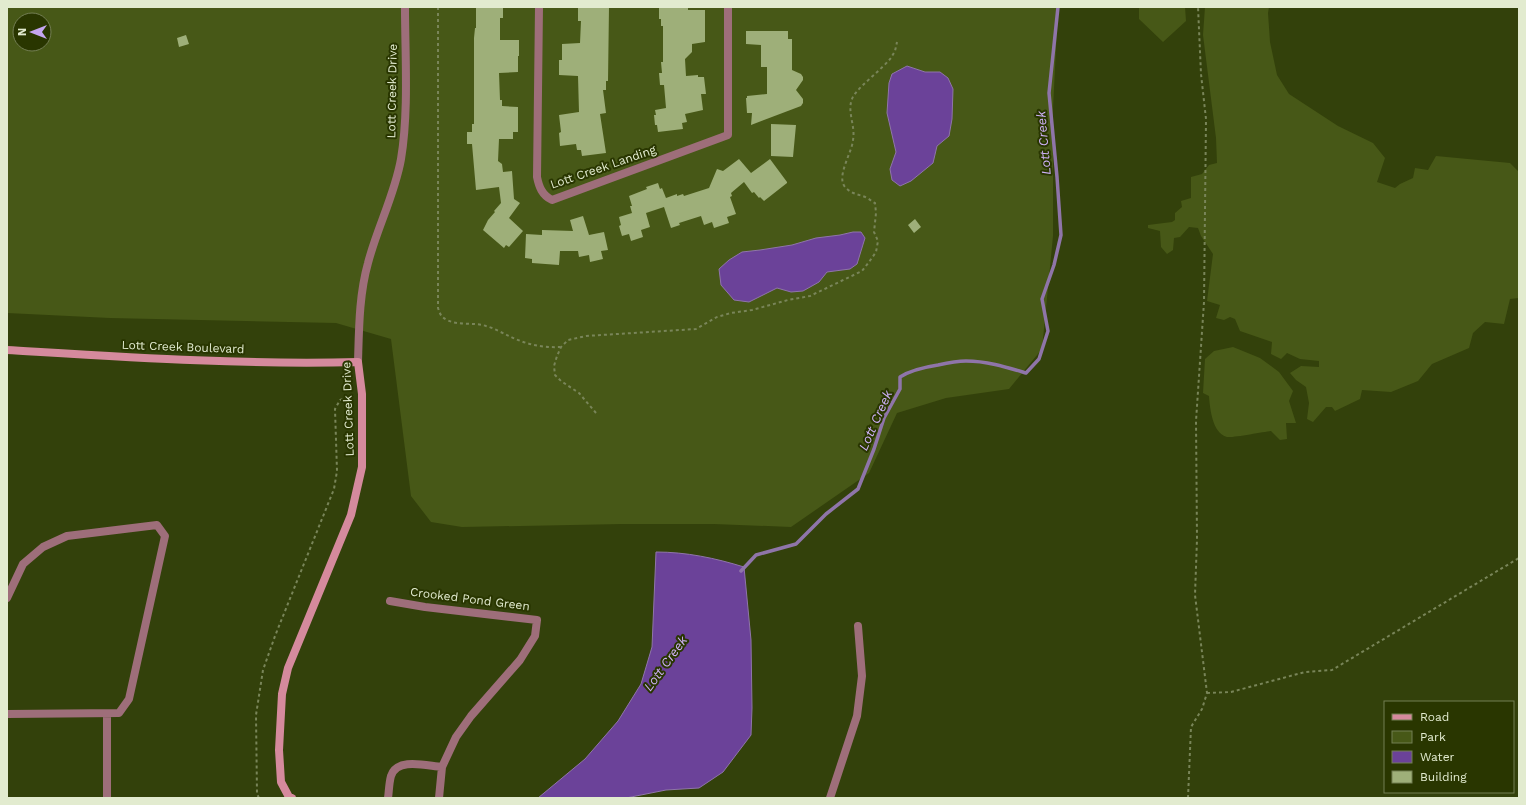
<svg xmlns="http://www.w3.org/2000/svg" width="1526" height="805" font-family="'Work Sans',sans-serif">
<style>
.green{fill:#475817;fill-rule:evenodd}
.water{fill:#6b4299;stroke:#8f75a9}
.lines{fill:none;stroke-linecap:round;stroke-linejoin:round}
.stream{stroke:#8f75a9;stroke-width:3.5}
.building{fill:#9eaf79}
.path{stroke:#798559;stroke-width:2;stroke-dasharray:3 3;stroke-linecap:butt}
.street{stroke:#9e6e7a;stroke-width:8}
.secondary{stroke:#d58a9d;stroke-width:8}
.labels{text-anchor:middle;stroke-width:4;stroke-linejoin:round;paint-order:stroke}
.street-label{font-size:12px;fill:#e2ebcf;stroke:#293600}
.water-label{font-size:13px;font-style:italic;fill:#ceb1f7;stroke:#293600}
</style>
<rect width="100%" height="100%" fill="#33410b"/>
<path class="green" d="M7,7H1058L1053,109V236L1042,349L1009,389L946,398L897,413L869,473L791,527L714,524H622L462,527L431,522L411,496L391,339L336,323L110,318L7,313ZM20,20H44V44H20Z
M1139,7H1185L1186,21L1163,42L1139,19Z
M1205,7H1269L1268,13L1270,42L1277,75L1289,94L1338,126L1373,143L1385,158L1377,182L1395,188L1400,184L1413,178L1415,168L1428,170L1436,156L1510,163L1519,172V298L1510,299L1504,324L1485,322L1473,333L1469,348L1432,364L1418,381L1391,392L1362,390L1360,399L1335,411L1332,407H1326L1313,422L1307,419L1309,403L1306,387L1296,380L1290,373L1301,366L1319,367V361L1300,359L1287,353L1281,359L1271,354L1272,342L1240,331L1235,319L1230,317L1224,320L1216,318L1220,305L1207,301L1213,254L1201,236L1198,228L1189,227L1180,237L1174,238L1173,250L1167,254L1161,247L1160,231L1148,228V225L1172,222L1175,220V213L1182,207L1181,201L1191,198V177L1202,174L1209,165L1217,163L1216,138L1203,35Z
M1233,347L1260,358L1279,372L1293,391L1289,401L1296,423H1286L1287,439L1280,440L1271,431C1263,432 1232,438 1227,437C1212,433 1210,408 1209,396L1203,393L1205,359L1214,351Z"/>
<path class="water" d="M907,66L925,72H940L948,78L953,89L952,119L949,136L937,146L933,163L911,181L900,186L892,180L890,169L896,152L887,113L889,83L892,74Z
M853,232H861L865,238L857,264L850,269L827,272L819,282L803,291L791,292L777,288L749,302L734,300L721,285L719,269L729,260L742,252L760,250L792,245L816,238L840,235Z
M656,552C686,552 715,558 744,567L751,640L752,708L751,735L723,772L699,788L666,790L626,798H538L585,759L618,721L641,684L652,647Z"/>
<g class="lines">
<path class="stream" d="M741,571L756,555L796,544L826,514L858,489L874,449L884,418L900,389V377C911,370 925,367 938,365C947,363 956,361 966,361C987,361 1006,367 1026,373L1039,359L1048,331L1042,299L1054,265L1061,235L1057,177L1049,93L1058,7"/>
</g>
<path class="building" d="M503,7V18H500V40H519V56H518V72L499,73L500,100H502V106L518,107V132H513V139H499L498,161L502,164L503,172L512,171L514,199L520,203L509,218L523,231L509,247L506,245L504,248L483,230L488,220L495,212L494,211L501,203L499,187L476,190L472,144H467V132H472V124H474V38L475,28H476V8Z
M578,7H609L608,81H606V90H603L606,113L600,114L606,153L582,156L581,150H577L576,144L560,146L559,133L561,132L559,115L579,112L578,76L559,75V60H562V44L580,43L581,21H578Z
M659,7H688V10H705V42L692,44V52L685,59L686,76L698,75V77H704L706,94H701L703,110L685,114L687,122L682,123L683,129L658,132L657,125H655L654,115H656L655,110L666,108L664,85H660L659,73H662L661,62H663V26H661V19H659Z
M746,31H788V39H792V70L801,74L803,77V80L796,90L803,99V103L801,106L751,125L752,113H747L746,98H747V96L767,94V67H761V45L746,44Z
M186,35L189,44L179,47L177,38Z
M771,124L796,125L793,157L771,156Z
M739,159L751,173L770,159L787,182V183L764,201L760,197L759,198L754,192L752,193L744,182L731,193L732,196L730,197L736,214L727,217L729,223L714,228L712,222L704,225L701,216L679,223L680,225L671,228L664,207L646,213L650,227L641,230L643,237L631,241L629,234L622,236L619,226L621,225L619,217L632,213L630,206H632L629,196L647,189L646,187L658,183L660,189L662,188L666,198L677,194V196L683,194L684,196L709,188L717,169L723,171Z
M583,216L589,235L604,232L608,250L601,251L603,259L590,262L589,255L579,257L578,251H560L559,265L532,263V259L525,258L526,234L542,235V230L573,231L570,220Z
M915,219L921,227L914,233L908,225Z"/>
<g class="lines">
<path class="path" d="M438,7V308C440,314 441,317 447,320C459,326 474,322 486,326C494,328 502,333 509,336C525,344 542,348 560,347
M596,413L579,393L561,381L555,375L554,366L557,356L561,347L568,340L586,336L696,329L717,317L731,313L752,310L788,300L810,296L862,271L869,262L876,252L878,241L874,232L876,213L875,203C872,202 870,199 867,198C860,194 852,195 845,187C836,176 852,153 853,140C856,125 845,109 854,95C862,84 881,70 891,58L895,51L897,42
M1207,693L1231,692L1305,672L1332,670L1519,558
M259,798L257,794L256,715L263,670L275,636L334,489L337,471L335,409L340,400L353,395
M1188,798L1191,727L1202,709L1207,693L1195,595L1197,539L1196,421L1204,302L1206,119L1201,74L1198,7"/>
<path class="street" d="M539,7L537,177C539,187 542,195 552,200L728,135V7
M358,362C359,329 359,295 368,263C377,228 395,194 401,159C409,111 405,55 405,7
M7,598L23,564L43,547L67,536L157,525L165,536L129,699L119,713L7,714
M390,601L425,607L537,620L535,636L520,660L471,716L456,737L442,767L439,798
M107,714V798
M388,798C389,791 389,783 391,776C397,757 427,766 442,767
M830,798L857,716L862,676L858,626"/>
<path class="secondary" d="M7,350C124,357 241,365 358,362L362,394V467L351,515L288,668L282,694L279,750L281,782L289,797L292,798"/>
</g>
<g class="labels">
<g class="street-label">
<text transform="translate(392 91) rotate(-89)" y="4">Lott Creek Drive</text>
<text transform="translate(603 167) rotate(-19)" y="4">Lott Creek Landing</text>
<text transform="translate(183 347) rotate(2)" y="4">Lott Creek Boulevard</text>
<text transform="translate(348 409) rotate(-92)" y="4">Lott Creek Drive</text>
<text transform="translate(470 599) rotate(7)" y="4">Crooked Pond Green</text>
</g>
<g class="water-label">
<text transform="translate(1043 143) rotate(-95)" y="5">Lott Creek</text>
<text transform="translate(875 420) rotate(-66)" y="5">Lott Creek</text>
<text transform="translate(665 663) rotate(-54)" y="5">Lott Creek</text>
</g>
</g>
<rect width="1526" height="805" fill="none" stroke="#e2ebcf" stroke-width="16"/>
<rect x="1384" y="701" width="130" height="92" fill="#293600" stroke="#737e53"/>
<rect x="1392" y="714" width="20" height="6" fill="#d58a9d" stroke="#737e53"/>
<text x="1420" y="721" font-size="12" fill="#e2ebcf">Road</text>
<rect x="1392" y="731" width="20" height="12" fill="#475817" stroke="#737e53"/>
<text x="1420" y="741" font-size="12" fill="#e2ebcf">Park</text>
<rect x="1392" y="751" width="20" height="12" fill="#6b4299" stroke="#737e53"/>
<text x="1420" y="761" font-size="12" fill="#e2ebcf">Water</text>
<rect x="1392" y="771" width="20" height="12" fill="#9eaf79" stroke="#737e53"/>
<text x="1420" y="781" font-size="12" fill="#e2ebcf">Building</text>
<g transform="translate(32 32) rotate(270)"><circle r="19" fill="#293600" stroke="#737e53"/>
<path d="M0-3L7 15L0 10L-7 15Z" fill="#c5a6f0"/>
<text y="-6" font-size="11" font-weight="bold" text-anchor="middle" fill="#e2ebcf">N</text>
</g>
</svg>
